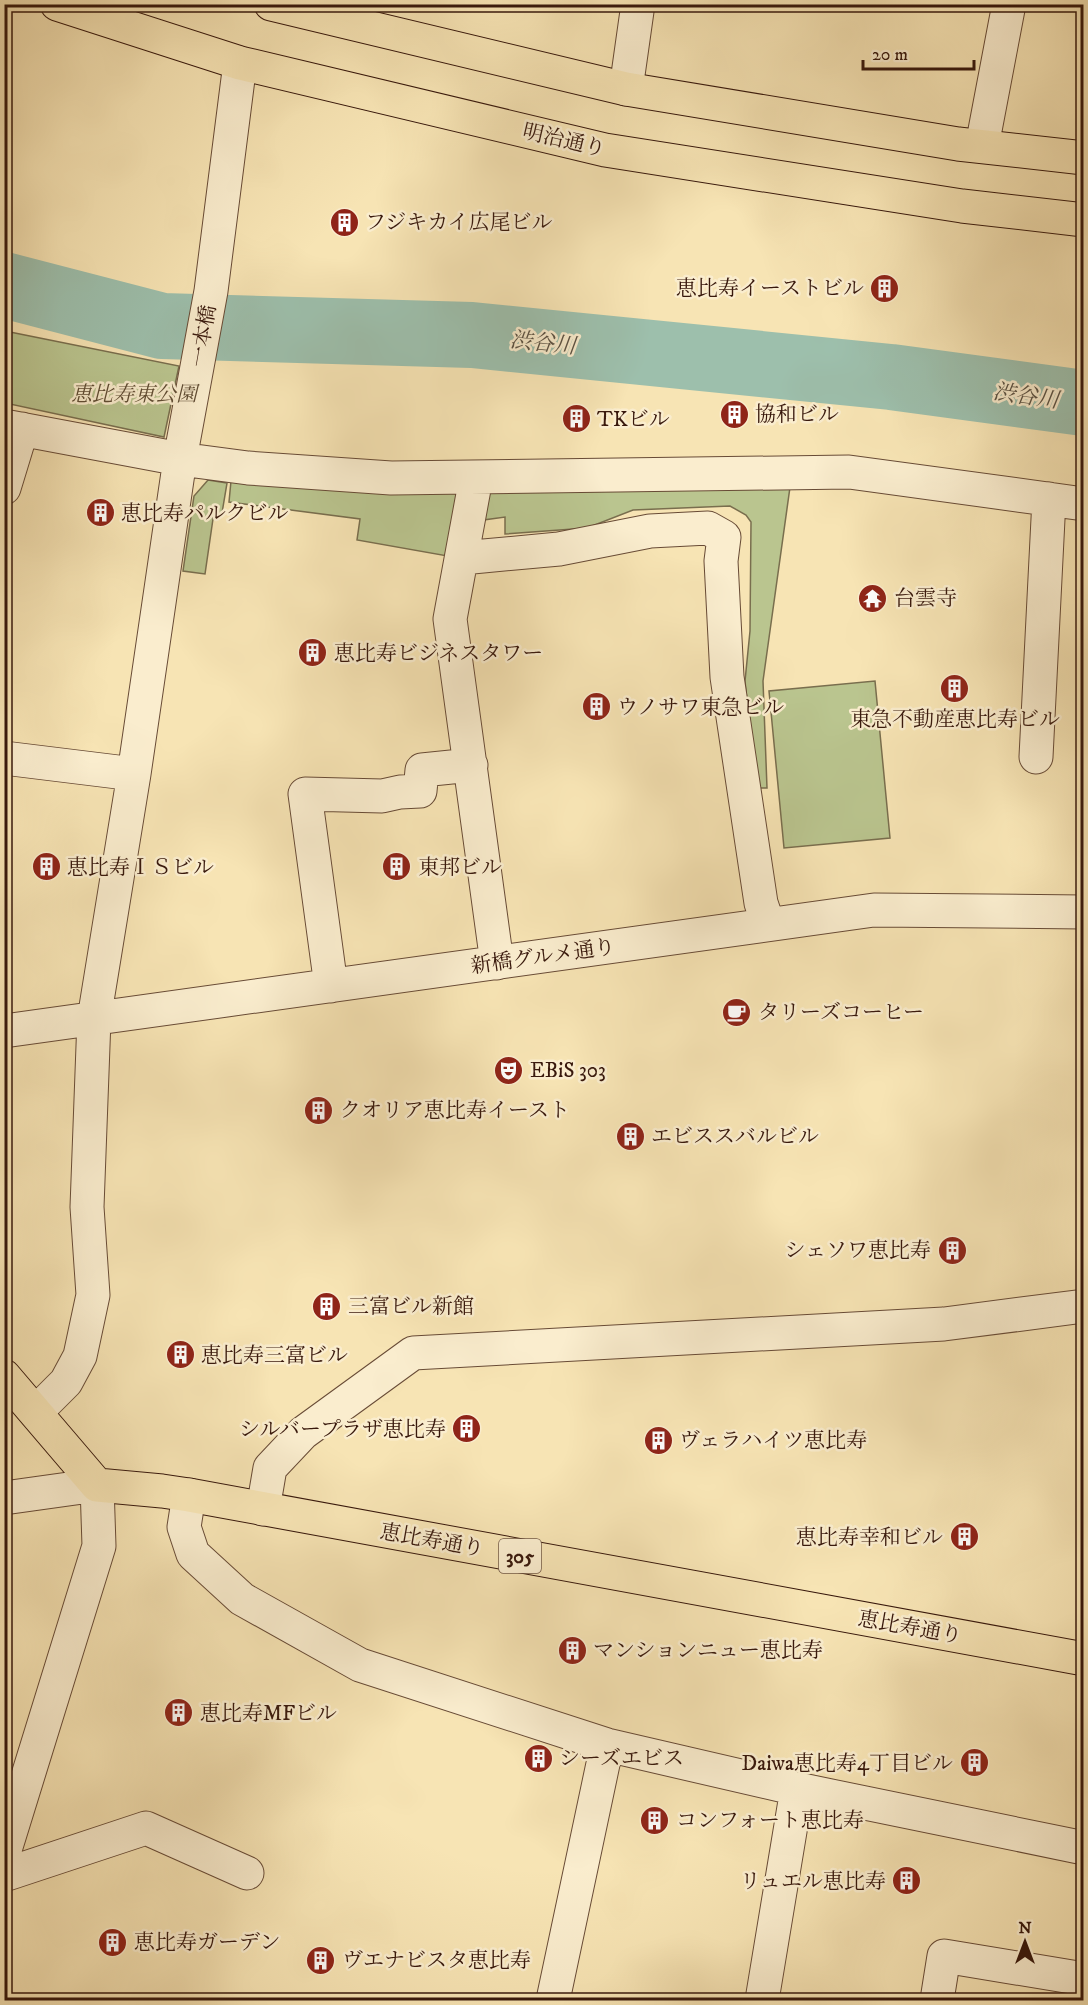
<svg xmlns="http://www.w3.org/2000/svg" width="1088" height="2005" font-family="'IM FELL DW Pica','Noto Serif JP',serif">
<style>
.green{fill:#bac58f;stroke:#796e4e;stroke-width:1.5}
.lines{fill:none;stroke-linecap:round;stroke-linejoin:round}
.river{stroke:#9dbfac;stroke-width:66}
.minor-casing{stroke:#684b36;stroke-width:35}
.major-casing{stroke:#38180c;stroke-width:35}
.minor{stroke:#faedce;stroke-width:33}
.major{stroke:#f7e4b4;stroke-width:33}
.labels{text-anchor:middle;stroke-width:5;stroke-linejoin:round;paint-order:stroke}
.shield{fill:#faedce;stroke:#725846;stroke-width:1.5}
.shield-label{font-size:20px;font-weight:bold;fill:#38180c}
.street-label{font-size:21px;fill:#38180c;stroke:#faedce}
.poi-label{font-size:21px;fill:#38180c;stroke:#faedce;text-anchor:start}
.park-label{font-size:21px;font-style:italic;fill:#5f4c33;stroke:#faedce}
.water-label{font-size:22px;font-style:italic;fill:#5b5244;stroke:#faedce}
</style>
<rect width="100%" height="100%" fill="#f7e4b4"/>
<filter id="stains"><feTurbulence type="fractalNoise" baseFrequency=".00333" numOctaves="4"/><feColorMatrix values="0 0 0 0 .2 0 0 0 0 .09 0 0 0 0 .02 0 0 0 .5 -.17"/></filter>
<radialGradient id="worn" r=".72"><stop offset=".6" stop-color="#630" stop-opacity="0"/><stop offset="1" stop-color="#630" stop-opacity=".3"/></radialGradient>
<path class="green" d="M5,331L179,366L164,437L5,403Z
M208,480L227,483L222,513L214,512L205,574L183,571L194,496Z
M791,480L763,681L767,788H756L745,681L750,631L751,522L746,515L730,506L633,510L587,528L505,534V517L483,520L489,492Z
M231,481L467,492L453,557L357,540L360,519L229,502Z
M875,681L890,838L784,848L769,691Z"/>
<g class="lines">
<path class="river" d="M4,285L162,326L472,335L891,377L1084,403"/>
<defs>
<path id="minor" d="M626,89L638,4
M982,146L1009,4
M4,426L180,459L248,468L391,478L849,472L1084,504
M476,478L450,619L497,963
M4,488L22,429
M462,558L559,549L650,531L708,528L724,537L721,561L727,677L761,903L768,924
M1036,757L1049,499
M4,758L134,774
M331,986L305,794L382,796L400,792L420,791L422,770L471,765
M4,1031L874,910L1084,912
M36,1412L66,1382L80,1356L93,1295L87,1207L94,1019L134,774L180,459L211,291L240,63
M189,1495L184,1527L193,1554L242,1599L360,1665L607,1745L797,1789L1084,1848
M4,1498L97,1485L99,1546L4,1853
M263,1509L270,1468L303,1433L413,1353L944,1324L1084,1306
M4,1875L146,1828L247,1873
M553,2000L607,1745
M762,2000L797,1789
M937,2000L944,1956L1084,1979"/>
<path id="major" d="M57,4L240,63L605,150L962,206L1084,220
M271,4L626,89L958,144L1084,158
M4,1376L97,1485L162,1491L189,1495L1084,1659"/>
</defs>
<use href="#minor" class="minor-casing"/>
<use href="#major" class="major-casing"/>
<use href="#minor" class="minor"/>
<use href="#major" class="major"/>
</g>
<defs>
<symbol id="building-disc" viewBox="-11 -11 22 22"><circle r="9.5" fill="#8f2418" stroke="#faedce"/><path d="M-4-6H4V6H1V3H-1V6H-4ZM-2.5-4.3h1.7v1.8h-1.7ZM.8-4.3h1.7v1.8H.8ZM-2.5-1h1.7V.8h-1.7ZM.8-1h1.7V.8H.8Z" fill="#fff"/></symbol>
<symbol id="temple-disc" viewBox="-11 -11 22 22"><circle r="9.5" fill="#8f2418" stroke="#faedce"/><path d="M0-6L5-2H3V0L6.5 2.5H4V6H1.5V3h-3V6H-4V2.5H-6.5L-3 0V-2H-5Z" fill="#fff"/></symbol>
<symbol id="cafe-disc" viewBox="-11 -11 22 22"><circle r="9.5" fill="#8f2418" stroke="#faedce"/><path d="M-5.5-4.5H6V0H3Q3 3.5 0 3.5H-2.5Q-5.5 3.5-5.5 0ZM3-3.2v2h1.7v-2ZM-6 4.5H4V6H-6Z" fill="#fff"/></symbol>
<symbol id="theatre-disc" viewBox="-11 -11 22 22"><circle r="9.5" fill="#8f2418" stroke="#faedce"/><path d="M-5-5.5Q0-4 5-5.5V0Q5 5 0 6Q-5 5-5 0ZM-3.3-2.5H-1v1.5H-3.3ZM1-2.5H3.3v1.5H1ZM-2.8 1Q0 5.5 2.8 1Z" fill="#fff"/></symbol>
</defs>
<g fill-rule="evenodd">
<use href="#building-disc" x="328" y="206" width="33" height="33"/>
<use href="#building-disc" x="868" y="272" width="33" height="33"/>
<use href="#building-disc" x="718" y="398" width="33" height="33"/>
<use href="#building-disc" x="560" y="402" width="33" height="33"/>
<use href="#building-disc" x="84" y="496" width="33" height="33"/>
<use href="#temple-disc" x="856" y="582" width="33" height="33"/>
<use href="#building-disc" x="296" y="636" width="33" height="33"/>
<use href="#building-disc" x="938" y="672" width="33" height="33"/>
<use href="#building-disc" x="580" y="690" width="33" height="33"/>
<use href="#building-disc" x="30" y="850" width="33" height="33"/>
<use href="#building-disc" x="380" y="850" width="33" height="33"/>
<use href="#cafe-disc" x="720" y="996" width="33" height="33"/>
<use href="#theatre-disc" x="492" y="1054" width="33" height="33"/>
<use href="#building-disc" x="302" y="1094" width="33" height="33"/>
<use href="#building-disc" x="614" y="1120" width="33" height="33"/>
<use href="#building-disc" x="936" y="1234" width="33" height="33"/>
<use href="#building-disc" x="310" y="1290" width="33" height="33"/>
<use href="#building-disc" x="164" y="1338" width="33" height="33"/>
<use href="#building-disc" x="450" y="1412" width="33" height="33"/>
<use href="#building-disc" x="642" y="1424" width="33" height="33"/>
<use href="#building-disc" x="948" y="1520" width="33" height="33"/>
<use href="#building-disc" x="556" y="1634" width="33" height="33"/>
<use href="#building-disc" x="162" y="1696" width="33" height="33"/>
<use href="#building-disc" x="522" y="1742" width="33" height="33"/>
<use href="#building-disc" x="958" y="1746" width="33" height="33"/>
<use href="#building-disc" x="638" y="1804" width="33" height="33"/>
<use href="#building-disc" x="890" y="1864" width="33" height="33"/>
<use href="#building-disc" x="96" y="1926" width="33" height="33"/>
<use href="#building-disc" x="304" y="1944" width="33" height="33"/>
</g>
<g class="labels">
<rect class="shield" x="499" y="1539" width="42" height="34" rx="4.5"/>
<g class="shield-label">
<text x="520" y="1563">305</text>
</g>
<g class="street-label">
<text transform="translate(564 140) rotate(13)" y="7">明治通り</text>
<text transform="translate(203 336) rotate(-80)" y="7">一本橋</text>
<text transform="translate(543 956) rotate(-8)" y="7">新橋グルメ通り</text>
<text transform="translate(432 1540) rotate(10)" y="7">恵比寿通り</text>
<text transform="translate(910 1627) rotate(10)" y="7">恵比寿通り</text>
</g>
<g class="poi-label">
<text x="365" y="229">フジキカイ広尾ビル</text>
<text x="864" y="295" text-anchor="end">恵比寿イーストビル</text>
<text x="755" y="421">協和ビル</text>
<text x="597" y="426">TKビル</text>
<text x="121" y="520">恵比寿パルクビル</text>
<text x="894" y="605">台雲寺</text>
<text x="334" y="660">恵比寿ビジネスタワー</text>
<text x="617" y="714">ウノサワ東急ビル</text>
<text x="955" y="726" text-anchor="middle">東急不動産恵比寿ビル</text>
<text x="67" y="874">恵比寿ＩＳビル</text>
<text x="418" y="874">東邦ビル</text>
<text x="758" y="1019">タリーズコーヒー</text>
<text x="530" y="1077">EBiS 303</text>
<text x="340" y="1117">クオリア恵比寿イースト</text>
<text x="651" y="1143">エビススバルビル</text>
<text x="931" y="1257" text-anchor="end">シェソワ恵比寿</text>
<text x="348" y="1313">三富ビル新館</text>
<text x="201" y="1362">恵比寿三富ビル</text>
<text x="446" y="1436" text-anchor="end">シルバープラザ恵比寿</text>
<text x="679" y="1447">ヴェラハイツ恵比寿</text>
<text x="943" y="1544" text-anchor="end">恵比寿幸和ビル</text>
<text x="593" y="1657">マンションニュー恵比寿</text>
<text x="200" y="1720">恵比寿MFビル</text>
<text x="559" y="1765">シーズエビス</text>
<text x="953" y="1770" text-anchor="end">Daiwa恵比寿4丁目ビル</text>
<text x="676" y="1827">コンフォート恵比寿</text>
<text x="886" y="1888" text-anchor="end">リュエル恵比寿</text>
<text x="134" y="1949">恵比寿ガーデン</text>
<text x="342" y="1967">ヴエナビスタ恵比寿</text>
</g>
<g class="park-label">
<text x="134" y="401">恵比寿東公園</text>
</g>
<g class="water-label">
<text transform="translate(543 342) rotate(6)" y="8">渋谷川</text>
<text transform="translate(1026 395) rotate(8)" y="8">渋谷川</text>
</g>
</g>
<rect width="1088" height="2005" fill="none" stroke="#f7e4b4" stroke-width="24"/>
<rect x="6" y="6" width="1076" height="1993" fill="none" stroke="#38180c" stroke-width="3"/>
<rect x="12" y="12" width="1064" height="1981" fill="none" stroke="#38180c" stroke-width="1.5"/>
<g transform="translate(1025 1942)" stroke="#faedce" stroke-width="4.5" paint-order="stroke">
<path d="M0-4.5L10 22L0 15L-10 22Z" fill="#38180c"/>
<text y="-9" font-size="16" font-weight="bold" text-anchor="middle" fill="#38180c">N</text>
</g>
<path d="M863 60v9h111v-9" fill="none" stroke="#38180c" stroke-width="3"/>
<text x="872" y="60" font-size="18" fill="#38180c" stroke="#faedce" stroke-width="4.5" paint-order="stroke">20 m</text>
<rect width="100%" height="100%" filter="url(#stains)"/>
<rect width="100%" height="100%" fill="url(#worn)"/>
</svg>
